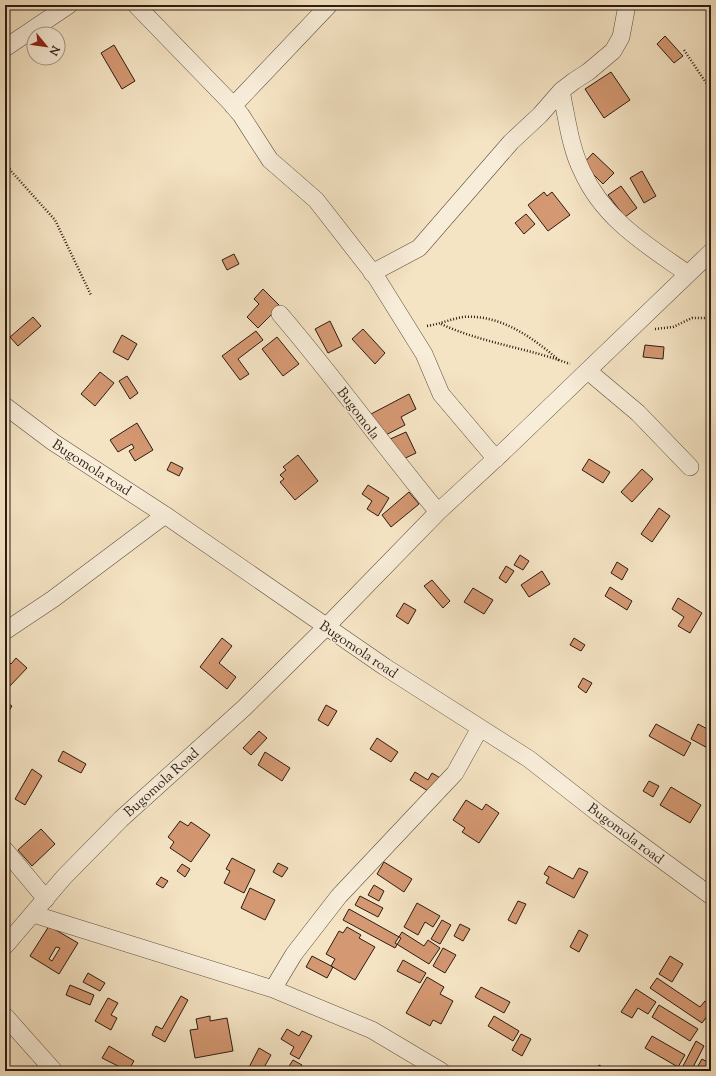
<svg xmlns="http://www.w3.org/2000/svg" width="716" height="1076" font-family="'Sorts Mill Goudy',serif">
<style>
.building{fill:#d49872;stroke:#2c1c12;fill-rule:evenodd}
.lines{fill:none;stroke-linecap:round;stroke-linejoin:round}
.minor-casing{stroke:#5e4e3e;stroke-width:18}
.path{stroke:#2c1c12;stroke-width:2.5;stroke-dasharray:1 2;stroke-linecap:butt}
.minor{stroke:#f8edd9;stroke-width:17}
.labels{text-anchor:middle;stroke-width:3;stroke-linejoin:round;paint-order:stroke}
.street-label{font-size:14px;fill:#2c1c12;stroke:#f8edd9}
</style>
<rect width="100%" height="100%" fill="#f5e4c4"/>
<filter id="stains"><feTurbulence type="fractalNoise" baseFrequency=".005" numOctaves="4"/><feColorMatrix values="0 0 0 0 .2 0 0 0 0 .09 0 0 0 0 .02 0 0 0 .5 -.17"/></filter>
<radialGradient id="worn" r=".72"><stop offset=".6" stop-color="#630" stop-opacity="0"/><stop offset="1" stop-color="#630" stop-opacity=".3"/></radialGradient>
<path class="building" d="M704,5H711V15Z
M665,36L683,56L674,63L657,44Z
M114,45L135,81L122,89L101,53Z
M611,72L630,100L604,118L585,89Z
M593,153L614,173L603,184L583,164Z
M642,171L656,196L644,203L630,178Z
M621,186L637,208L625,217L608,195Z
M544,192L547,196L552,192L570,215L548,231L528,205Z
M526,214L535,224L524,234L515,223Z
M234,254L239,264L227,270L222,260Z
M263,289L280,306L258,328L247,317L259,304L254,299Z
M33,317L41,326L18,346L10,337Z
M330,321L342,346L328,353L315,329Z
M363,329L385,353L375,364L352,339Z
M256,331L263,340L238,359L249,374L240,380L222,356Z
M122,335L137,344L128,360L113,352Z
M277,337L299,364L283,376L262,349Z
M645,345L664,347L663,359L643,357Z
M100,372L114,383L95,406L81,394Z
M127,376L138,393L130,399L119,381Z
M409,394L416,409L401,417L405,425L382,437L371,414Z
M137,423L153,450L135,461L129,451L134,448L132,444L118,452L110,440Z
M406,432L416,453L399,461L388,440Z
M298,455L318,481L295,500L280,482L284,479L280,475L286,470L283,467Z
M589,459L610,472L603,483L582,470Z
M171,462L183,468L179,476L167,470Z
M642,469L653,479L632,502L621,492Z
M368,485L389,498L378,516L367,509L372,501L362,494Z
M409,492L419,504L391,527L382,515Z
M659,508L670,516L652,542L641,534Z
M520,555L529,561L523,570L514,565Z
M617,562L628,569L622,580L611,573Z
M506,566L514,571L506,583L499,578Z
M542,571L550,584L529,597L521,585Z
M432,580L450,601L443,608L424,586Z
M610,587L632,601L627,610L605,596Z
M473,588L493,600L484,614L464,602Z
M678,598L702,613L690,633L678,626L684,617L672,609Z
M404,603L416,610L408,624L396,616Z
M222,638L232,646L219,663L236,677L227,689L200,667Z
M574,638L585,645L581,651L570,645Z
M5,658L11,664L16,658L27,668L9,687L5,683Z
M583,678L592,683L586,693L578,687Z
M5,702L12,706L5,717Z
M326,705L337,711L328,726L318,720Z
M656,724L691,743L684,756L649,736Z
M698,724L711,731V750L691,739Z
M259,731L267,738L251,755L243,748Z
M377,738L398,752L391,762L370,749Z
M63,751L86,764L81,773L58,761Z
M265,752L290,768L282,781L258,765Z
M32,769L42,776L25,805L15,799Z
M415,772L428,780L432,773L442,779L433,794L410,780Z
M649,781L659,786L653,797L643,791Z
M671,787L701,805L690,823L660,805Z
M466,800L482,810L486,804L499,813L479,843L462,832L465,828L453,820Z
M180,821L188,826L191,822L210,835L191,862L170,848L174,842L168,837Z
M41,829L55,844L32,866L18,850Z
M232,858L255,870L244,893L224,883L230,871L226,869Z
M384,862L412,879L404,892L377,874Z
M278,863L288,868L282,877L273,872Z
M182,864L190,869L185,877L177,871Z
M549,866L573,879L579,868L588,872L574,898L546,883L549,877L544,874Z
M161,877L168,881L163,888L156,884Z
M374,885L384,891L379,901L368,895Z
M250,888L275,900L265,920L241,908Z
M360,896L383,908L378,917L355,905Z
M518,901L526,904L516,924L508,920Z
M417,903L440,916L433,927L425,922L418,935L404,927Z
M349,909L401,938L395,948L343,920Z
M442,920L451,925L440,944L431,939Z
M460,924L470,929L463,941L454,936Z
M49,926L78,943L59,974L30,956ZM56,947L60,948L52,961L49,959Z
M347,927L361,935L359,938L375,947L355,980L331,966L335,959L326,954L339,931L343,933Z
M579,930L588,935L579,952L570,947Z
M402,932L424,946L428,940L440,948L429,964L395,943Z
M443,948L456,955L445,973L433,966Z
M312,956L333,967L327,978L306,967Z
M670,956L683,964L672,982L659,974Z
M403,960L426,973L420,983L397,971Z
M88,973L105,983L100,991L83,982Z
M427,977L444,987L440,994L453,1001L441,1024L433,1020L430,1026L406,1013Z
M657,978L700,1007L705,1001L711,1005V1011L702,1023L650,988Z
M70,985L94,995L90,1005L66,995Z
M481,987L510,1002L504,1013L475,997Z
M636,989L656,1002L648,1014L638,1008L632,1018L621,1012Z
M181,996L188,1000L165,1042L152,1035L156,1026L162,1029Z
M108,998L118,1003L111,1015L117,1018L111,1030L95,1021Z
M659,1005L698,1029L690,1041L652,1017Z
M210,1016V1021L227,1018L233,1051L195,1058L190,1030L198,1029L196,1019Z
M494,1016L519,1031L513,1041L488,1026Z
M287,1029L299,1036L302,1031L312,1036L299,1059L290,1054L294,1047L281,1039Z
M521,1034L531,1039L522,1056L512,1050Z
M652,1036L685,1055L678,1067L645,1048Z
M696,1041L704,1046L691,1071H688L682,1068Z
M109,1046L134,1061L128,1071L102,1058Z
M259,1048L271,1055L262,1071H247Z
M702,1059L711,1064V1071H695Z
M293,1060L302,1065L299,1071H286Z
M599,1065L609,1071H596Z"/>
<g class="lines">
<defs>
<path id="minor" d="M136,5L229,101L241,115L270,160L316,200L376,277L424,354L441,394L496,459
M5,48L69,5
M561,91C567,118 570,147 582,171C604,220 647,245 688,274
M233,106L329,5
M372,273L419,248L511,142L540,115L561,91L574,81L588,72L613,51L621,37L627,5
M280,314C335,378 384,447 438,512
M588,371L638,413L690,467
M5,406L53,442L165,515L385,667L529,759L598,813L711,896
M5,631L53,599L165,515
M5,850L46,899
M33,914L273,989L372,1030L441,1071
M5,946L64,877L121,819L244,708L326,627L438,512L505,450L711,252
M273,989L294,954L339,896L455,773L480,728
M5,1016L54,1071"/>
</defs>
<use href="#minor" class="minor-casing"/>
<path class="path" d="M684,50L711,90
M5,161L11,171L55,220L91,295
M441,324C482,343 528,348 570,364
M427,326C440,324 451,319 463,317C501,314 533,338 560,361
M655,329L673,327L692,318H711"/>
<use href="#minor" class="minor"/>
</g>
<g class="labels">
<g class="street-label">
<text transform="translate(359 413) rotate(53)" y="5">Bugomola</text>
<text transform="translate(92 467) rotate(33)" y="5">Bugomola road</text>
<text transform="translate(359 649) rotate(34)" y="5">Bugomola road</text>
<text transform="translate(161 782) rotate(-42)" y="5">Bugomola Road</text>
<text transform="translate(626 833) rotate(37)" y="5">Bugomola road</text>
</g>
</g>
<rect width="716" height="1076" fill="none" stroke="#f5e4c4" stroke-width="20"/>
<rect x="6" y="6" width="704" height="1064" fill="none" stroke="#2c1c12" stroke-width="2"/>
<rect x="10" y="10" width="696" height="1056" fill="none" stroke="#2c1c12"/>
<g transform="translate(46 46) rotate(119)"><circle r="19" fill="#f8edd9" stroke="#a69989"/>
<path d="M0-3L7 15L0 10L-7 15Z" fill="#8f2418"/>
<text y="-6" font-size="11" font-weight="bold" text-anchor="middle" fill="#2c1c12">N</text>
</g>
<rect width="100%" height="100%" filter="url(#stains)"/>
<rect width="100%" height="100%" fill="url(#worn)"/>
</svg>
